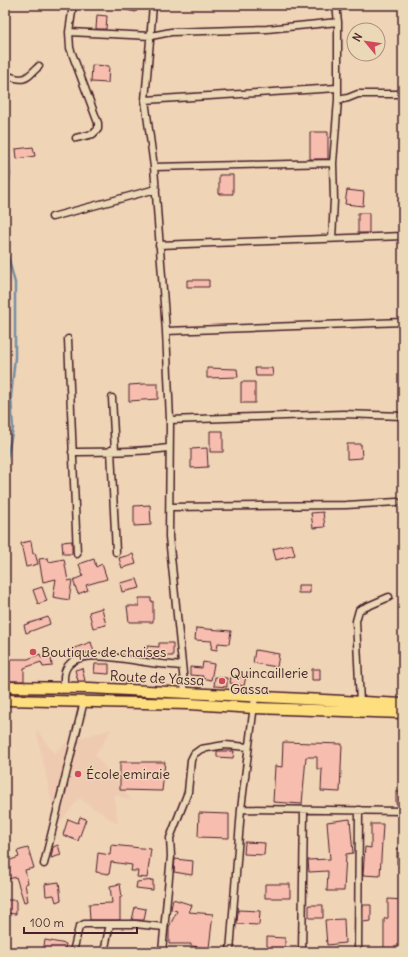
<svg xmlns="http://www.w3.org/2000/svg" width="408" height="957" font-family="Delius,sans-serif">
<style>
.built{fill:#eecab1}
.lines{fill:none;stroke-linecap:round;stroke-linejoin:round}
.stream{stroke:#748fa2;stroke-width:2.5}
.building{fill:#f7beaf;stroke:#4a1f2b}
.street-casing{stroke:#4a1f2b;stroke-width:9}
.primary-casing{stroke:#4a1f2b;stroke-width:13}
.street{stroke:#ebd8b6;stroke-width:6}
.primary{stroke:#fedf80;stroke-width:10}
.poi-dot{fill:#d1495b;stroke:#ebd8b6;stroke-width:1.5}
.labels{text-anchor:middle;stroke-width:3;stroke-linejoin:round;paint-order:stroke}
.poi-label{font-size:14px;fill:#4a1f2b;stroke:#ebd8b6;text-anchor:start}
.street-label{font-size:14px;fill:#4a1f2b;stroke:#ebd8b6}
</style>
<rect width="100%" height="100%" fill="#efd4b6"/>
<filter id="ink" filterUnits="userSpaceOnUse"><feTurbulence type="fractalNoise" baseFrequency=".025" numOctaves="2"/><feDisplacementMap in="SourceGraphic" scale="8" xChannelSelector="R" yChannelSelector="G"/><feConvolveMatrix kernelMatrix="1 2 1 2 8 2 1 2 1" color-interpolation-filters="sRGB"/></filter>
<g filter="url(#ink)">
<path class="built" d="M36,729L54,754L67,742L112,729L95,755L132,801L114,794L118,824L79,798L57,826Z"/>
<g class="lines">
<path class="stream" d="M5,136L8,140L10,175L5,199
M5,245L15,283V357L11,397L13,428L5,468
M5,840L6,863"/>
</g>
<path class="building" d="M115,5H138L136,12L115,8Z
M97,15L107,16L106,29H96Z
M92,65L109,66L108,83L91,82Z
M310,132H328V159H310Z
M33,147L35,156L17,159L16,149Z
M219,175H233V194H219Z
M347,190L364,192L363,206L345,204Z
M358,213H369V233H358Z
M187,280H209V287H187Z
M207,368L237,369L238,377L207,378Z
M255,368H272L273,376H256Z
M241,382H255V403H241Z
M144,384H158V399L129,401V385Z
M210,431H223V452H210Z
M347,444H361L362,458L347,459Z
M207,448L208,467L191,468V449Z
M150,505L151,525L134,526V506Z
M323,512L325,527L313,528L311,513Z
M31,541L33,554L35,553L38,564L26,567L21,543Z
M72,541V554H63L62,542Z
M292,544L295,555L276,560L273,549Z
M133,554L136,564L122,568L119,558Z
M48,558L49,562L64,559L68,581L72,580L69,600L53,597L56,579L43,582L39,559Z
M94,559L96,567L102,564L107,579L86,585L88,590L78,594L73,580L83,576L79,564Z
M137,579L140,588L122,592L120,583Z
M298,585H310V593H298Z
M42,587L47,601L38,604L33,590Z
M139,598H151V601H153V622H129L127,606H139Z
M102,608L106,625L93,628L89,612Z
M48,617L50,624L26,633L24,625Z
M196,628L231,631L229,644L218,643L217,650L211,649L212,641L195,640Z
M91,642L94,652L75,656L72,649Z
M159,643H173V656H155V659L146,658L147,646L159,647Z
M255,650L279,654L277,667L253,663Z
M40,654L41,658L51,657L52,666L43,667L41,662L24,668V681H6V659H28Z
M203,662L214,664L211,680L202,678L203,676L190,675V667L202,668Z
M95,664H109V674L94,673Z
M82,668L85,681H78L75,670Z
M312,669H320V680H312Z
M240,675L246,676L244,686L230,683L231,677L240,678Z
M215,677L227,678V687L214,686Z
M283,742L342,744L340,792L321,791L322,769H317V757H306L302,804L273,802L275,766L282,767Z
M217,751H234L233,758L217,757Z
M120,762H165L162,791L120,790Z
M396,792H403V804H396Z
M199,813L229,814V838L198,837Z
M80,817L86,819L78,841L63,835L68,819L78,823Z
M350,819L353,853L346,854L344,891H327L328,871L309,872L308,860L330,859L327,822Z
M371,824H383L380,876L363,875L365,847L371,848Z
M245,842L265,843L264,855L244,854Z
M58,845L61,855L51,858L53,847Z
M111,845L151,849L147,878L137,877L138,871H131L132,865L111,862L109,874L96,872L98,853L110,855Z
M28,848L34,868L25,870L28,883L25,884L28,901L24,902L16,877L5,880V862L19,857L17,851Z
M397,849H403V863L397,864Z
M175,859L193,861L192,875L174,872Z
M153,880V890L136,888L137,882Z
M59,882L61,900L56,902L54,895L46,896L45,884Z
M120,884L122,897H120V920H90L89,904L112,903L110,886Z
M265,884H290V898H265Z
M173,899L192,905L189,912L213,914L209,948L191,946V944H169V927L177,911L171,909Z
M388,899L403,900V952L384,951V919L388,918Z
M5,900H16V914L5,913Z
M309,905H323V918H309Z
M363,905H371V921L363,922Z
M135,907L146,909L144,920H132Z
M238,910L260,911L259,925L237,924Z
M344,919L345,943L327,945L325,920Z
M267,937L285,938V952H267Z
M45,940L66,944L64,952H43Z"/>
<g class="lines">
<defs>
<path id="street" d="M73,5L69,32L70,48L98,123V129L93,134L76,138
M153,5L145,100L154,167L166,331L170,420L169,537L185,693
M69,32L151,36L171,32L267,29L338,22
M5,75C25,82 25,80 39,66
M145,100L337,88
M338,100L348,98L358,94H403
M154,167L333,163
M52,217L156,189
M332,239L334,200L333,163L338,100V22L336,5
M159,245L403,236
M166,331L403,322
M68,339L77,554
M112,398L115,451
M170,420L343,414L403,416
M111,450L116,552
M72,452C104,451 136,453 168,448
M170,507L346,505L397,502
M65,688C55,641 120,659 145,662C157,664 170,665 182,666
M360,703L356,621L359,610L389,597
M241,809L403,811
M44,864L84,701
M73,952L79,927L84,924H135L164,927
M104,952L110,924
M162,952L171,856L170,838L188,792L191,760L194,754L201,749L225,745L248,747
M230,952L241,809L255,697
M302,952L304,810
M358,952L359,810"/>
<path id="primary" d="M5,687L89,688L403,704
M5,700L189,704L255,708L403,713"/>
</defs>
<use href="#street" class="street-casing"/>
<use href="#primary" class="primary-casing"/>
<use href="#street" class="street"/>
<use href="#primary" class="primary"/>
</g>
</g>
<g class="poi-dot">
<circle cx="33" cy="652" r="4"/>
<circle cx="222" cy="681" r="4"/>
<circle cx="78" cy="774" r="4"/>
</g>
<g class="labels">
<g class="poi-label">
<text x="41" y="657">Boutique de chaises</text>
<text x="230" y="678">Quincaillerie<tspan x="230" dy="16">Gassa</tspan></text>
<text x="86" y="779">École emiraie</text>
</g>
<g class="street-label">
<text transform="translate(157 678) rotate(3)" y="5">Route de Yassa</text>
</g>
</g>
<rect width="408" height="957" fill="none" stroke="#ebd8b6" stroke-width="20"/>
<rect x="10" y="10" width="388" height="937" fill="none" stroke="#4a1f2b" stroke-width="1.5" filter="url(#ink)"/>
<g transform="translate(366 42) rotate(299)"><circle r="19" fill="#ebd8b6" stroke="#ab8e7e"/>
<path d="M0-3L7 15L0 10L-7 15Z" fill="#d1495b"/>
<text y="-6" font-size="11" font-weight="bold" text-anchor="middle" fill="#4a1f2b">N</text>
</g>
<path d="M24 927v6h113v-6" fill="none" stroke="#4a1f2b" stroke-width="2"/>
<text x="30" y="927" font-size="12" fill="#4a1f2b" stroke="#ebd8b6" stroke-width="3" paint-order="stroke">100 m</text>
</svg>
